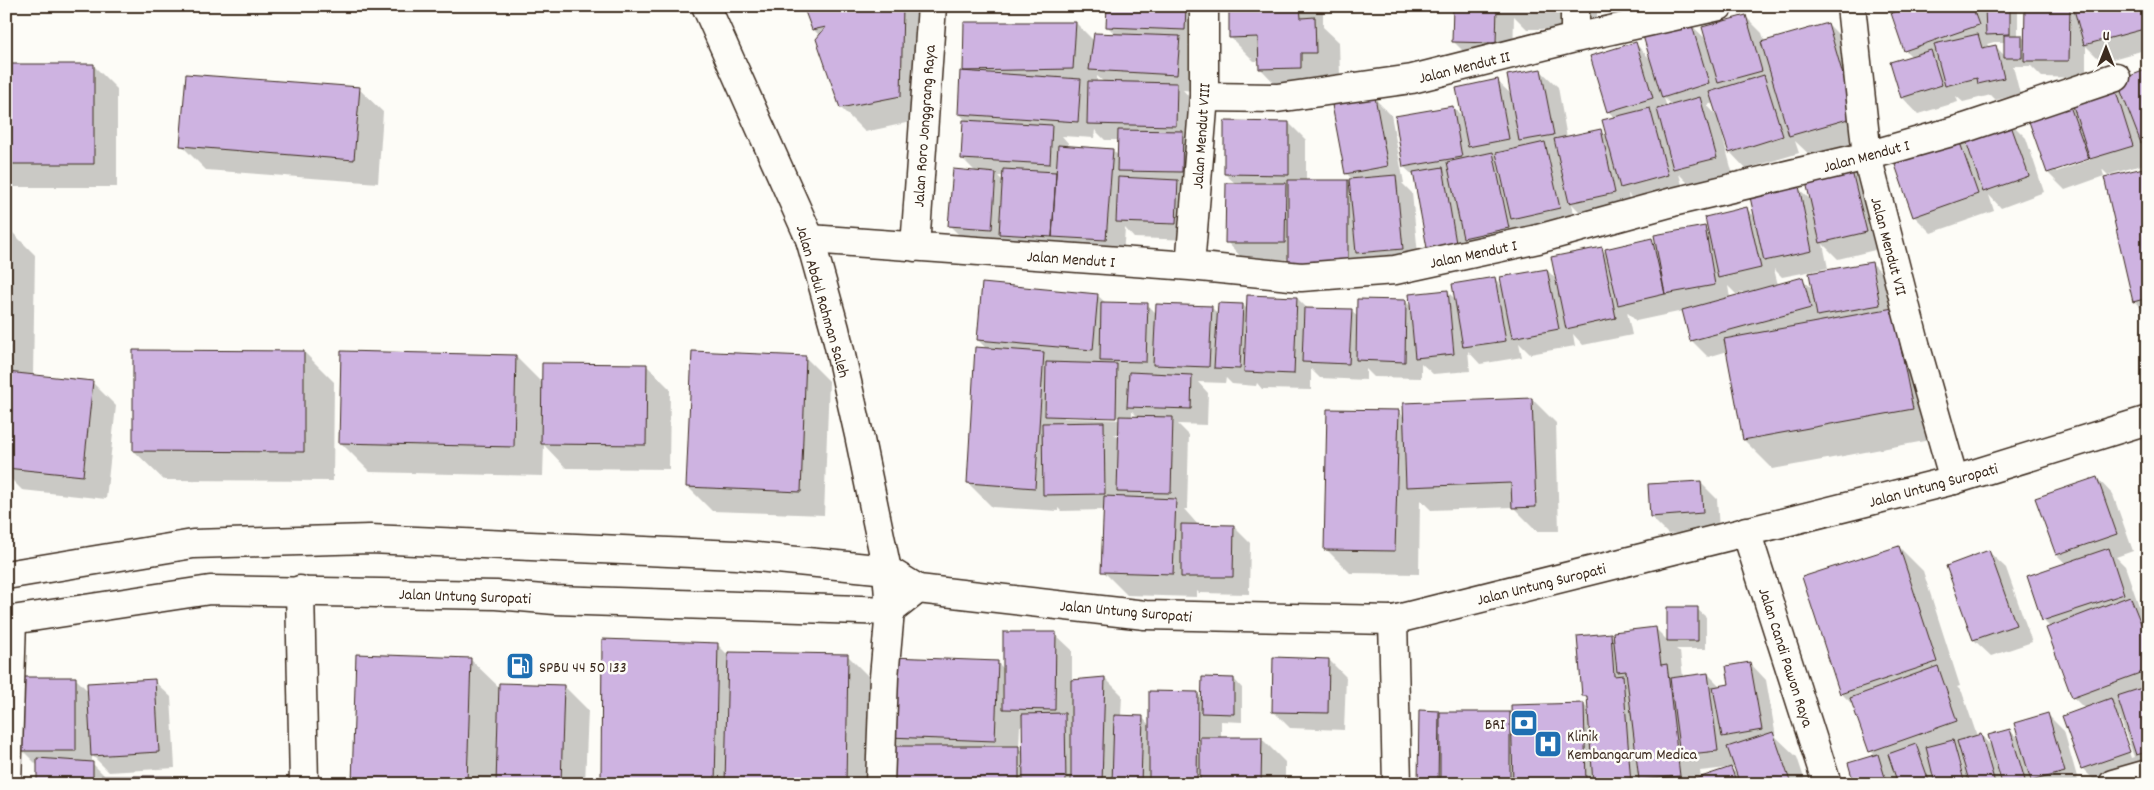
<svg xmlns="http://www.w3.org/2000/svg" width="2154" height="790" font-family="Dekko,sans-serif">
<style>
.shadow{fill:#0003;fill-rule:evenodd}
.building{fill:#ceb3e1;stroke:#3b2a1e}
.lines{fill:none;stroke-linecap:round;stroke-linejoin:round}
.minor-casing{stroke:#3b2a1e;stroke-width:31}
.tertiary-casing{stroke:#3b2a1e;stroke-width:31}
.secondary-casing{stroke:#3b2a1e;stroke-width:31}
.minor{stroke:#fdfcf7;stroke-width:28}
.tertiary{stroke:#fdfcf7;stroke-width:28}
.secondary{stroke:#fdfcf7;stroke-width:28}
.labels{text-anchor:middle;stroke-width:5;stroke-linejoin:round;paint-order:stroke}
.street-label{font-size:16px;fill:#3b2a1e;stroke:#fdfcf7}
.poi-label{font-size:16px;fill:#3b2a1e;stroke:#fdfcf7;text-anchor:start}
</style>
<rect width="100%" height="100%" fill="#fdfcf7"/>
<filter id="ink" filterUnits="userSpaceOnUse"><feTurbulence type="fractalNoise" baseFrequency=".02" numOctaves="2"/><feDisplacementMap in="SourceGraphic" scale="10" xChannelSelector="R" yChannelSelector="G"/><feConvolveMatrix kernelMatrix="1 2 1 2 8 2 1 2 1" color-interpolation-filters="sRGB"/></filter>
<g filter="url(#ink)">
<path class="shadow" d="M805,6H927L924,119L865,132L841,108L820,36L813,29Z
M1108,6H1203L1201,46L1188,45L1196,54L1194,91L1183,90L1193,101L1192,240L1134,238L1125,228L1123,256L966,242L949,225L977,173L962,158L967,122L959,113L966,73L964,70L965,23H1076L1094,41L1116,35L1108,27ZM1097,76L1104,82H1097ZM1095,130L1105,140H1119V156L1112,150L1068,147V143L1062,136L1094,138ZM998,176H1004V182Z
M1230,6H1317L1323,12V27L1339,42L1340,76L1324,77L1325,92L1284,93L1261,69L1260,61H1254L1231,38Z
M1455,6H1597V29H1527L1514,16L1513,59L1470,58L1454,42Z
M1602,6H1657L1616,20Z
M1889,6H1982L1986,17V6H2018V36H2022L2025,40L2026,6H2148V49L2102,62L2086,46V78L2042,77L2031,66H2013L2020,94L1996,100L1991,95L1963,102L1956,96L1958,102L1918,114L1902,97L1912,57L1905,50L1895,13ZM1994,42H2005V56L1995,46L1990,48L1987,44Z
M1745,16L1762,33L1765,42L1828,24L1852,48L1878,141L1814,159L1795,141L1799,153L1746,169L1730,152L1725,138H1723L1733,175L1691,186L1679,174L1684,192L1638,204L1628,194L1631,209L1587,219L1572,204L1576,225L1529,235L1521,228L1525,245L1445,264L1428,248L1416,178L1404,167L1453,107L1464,118L1497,81L1512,95L1541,71L1558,87L1567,138L1600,131L1608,138L1615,118L1609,112L1591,57L1635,43L1651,60L1690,24L1707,40ZM1664,98L1672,106L1667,107ZM1714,103L1718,117L1707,105Z
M6,65H93L117,89V187H6Z
M2148,71V148L2143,144L2148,163L2108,175L2102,169L2104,176L2065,190L2048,173L2026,111L2112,81L2123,92ZM2094,156L2095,158L2056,172V169Z
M359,89L383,112L378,183L206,170L182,146Z
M1374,98L1391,115L1404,183H1402L1412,193L1419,265L1364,281L1289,259H1243L1227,242L1236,184L1225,174L1289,123L1306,140V181H1347L1351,184L1353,180L1346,173Z
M2009,121L2026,138L2044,192L2001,208L1989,195L1994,211L1931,233L1914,216L1956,135L1970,149Z
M1850,164L1867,181L1883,248L1838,259L1823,244L1828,268L1782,277L1774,269L1778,285L1802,279L1814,290L1872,263L1889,280L1941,438L1773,469L1744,440L1728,351L1708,357L1691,340L1683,311L1636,321L1627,312L1632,335L1583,345L1573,334L1575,346L1530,354L1519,343L1522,357L1480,364L1468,351L1470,371L1433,374L1421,363V378L1374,377L1366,369V380L1320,378L1311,369V390L1262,389L1257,383L1256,386L1232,384L1226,378L1225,383L1198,382L1208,393L1207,425L1178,424L1189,435L1187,509H1184L1199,526H1233L1250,543L1249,594L1199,593L1197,591V597L1127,595L1103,571L1104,510L1061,511L1058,508V511L992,507L968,483L988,350L978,340L1097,295L1106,303L1147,304L1157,314L1211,307L1219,315L1243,305L1248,310L1297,298L1308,309L1351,311L1358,317L1405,301L1411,307L1447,291L1456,300L1494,278L1504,288L1547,270L1557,280L1601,248L1608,255L1651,239L1657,245L1704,228L1710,233L1747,209L1756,218L1798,188L1812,201ZM1728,286L1736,294L1743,292V295L1730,298ZM1132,411L1139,418L1132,417ZM1064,415L1122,417V420L1064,418ZM1114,434H1120V439Z
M2148,169V315L2134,301Z
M6,231H11L35,255L33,376L92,382L116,406L106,499L22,490L6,474Z
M304,352L334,382L333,481L164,480L134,451Z
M516,357L543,384L646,365L670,389L669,469L566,468L544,445L543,476L370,472L341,443Z
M805,357L829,381L824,515L712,511L688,487Z
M1532,399L1556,423L1559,531H1537L1513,507L1431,510L1420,499L1419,574L1350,573L1326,549L1398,411L1405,418Z
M2097,478L2113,495L2133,551L2116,557L2125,566L2139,606L2148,615V765L2103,784H2098L2082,768L2085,709L2073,697L2051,628L2043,620L2066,564L2057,555ZM2117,718H2120L2134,757L2131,758Z
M1700,482L1717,499L1719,530L1668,534L1651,517Z
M1899,547L1923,571L1960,686L1957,687L1962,692L1977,736L1981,735L1992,747L2010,731L2021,741L2047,714L2064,731L2079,784H2036L2029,777L2031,784H2003L2000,773L1998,774L2001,784H1966L1959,759H1957L1963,784H1856L1876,756L1871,751L1854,706L1841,693Z
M1989,552L2006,568L2032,642L1991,656L1974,640L1948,566Z
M1669,609H1697L1706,617V649H1676L1680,652L1683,677L1708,674L1721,687L1731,686L1750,663L1766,680L1776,737L1797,757L1806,784H1419L1438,712L1442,715L1510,713L1513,716L1583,704L1589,710V701L1583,695L1610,634L1614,638L1656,629L1669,642ZM1736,767L1739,776L1730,768ZM1727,768V769L1701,778L1700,771Z
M1055,634L1072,650V681L1105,678L1122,695L1121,717H1142L1150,726L1197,693L1202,698L1234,679L1242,688V722L1221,721V738H1261L1285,762V784H883L900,747L889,737L997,662L1004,669ZM1020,726H1024V753L1019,748Z
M717,644L729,656L847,655L877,685L875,784H603Z
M471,660L500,688L564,686L588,710L585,784H353Z
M1329,660L1346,677L1344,730L1290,728L1273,711Z
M75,678L89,692L154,681L171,697L175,768L109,772L92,755V763L106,777L173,778L179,784H39V767L22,750Z"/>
<path class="building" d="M803,6H903L901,96L840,108L816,39L826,27L812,30Z
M1107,6H1186L1185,30L1106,27Z
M1229,6H1300L1301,18L1315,17L1316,53H1301V68L1259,69L1258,37L1229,38Z
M1453,6H1497L1496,43L1452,42Z
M1910,6H1972L1979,25L1904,51L1891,13Z
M1985,6H2010V34L1986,35Z
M2025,6H2070L2069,61H2024Z
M2073,6H2148V28L2084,45Z
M1746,15L1762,71L1718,83L1702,27Z
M964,22H1076L1073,69L963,71Z
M1691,22L1709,83L1662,98L1643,36Z
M1828,23L1855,117L1789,136L1761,42Z
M1094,33L1180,36L1177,75L1089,70Z
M1978,34L1982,48L1996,45L2004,78L1978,84L1977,78L1945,86L1934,44Z
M2004,35H2022V58H2004Z
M1636,42L1653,98L1607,112L1590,56Z
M1931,50L1942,85L1901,98L1890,62Z
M6,64H94V164H6Z
M1541,69L1554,135L1519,141L1507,75Z
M2148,69V140L2141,143L2117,81Z
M960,71L1081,79L1078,122L958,114Z
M186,74L360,87L354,160L180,146Z
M1764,75L1783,136L1729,153L1709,92Z
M1498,79L1509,139L1468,147L1456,88Z
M2112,79L2133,146L2090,159L2069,93Z
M1088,81L1177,83L1176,126L1087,124Z
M2066,95L2089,159L2047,173L2025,110Z
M1375,97L1388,166L1345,174L1332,105Z
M1700,97L1717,158L1673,169L1657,109Z
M1453,106L1462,157L1403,167L1395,116Z
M1650,108L1668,175L1620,188L1602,120Z
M963,120L1052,125L1050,164L961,159Z
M2009,120L2029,176L1983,192L1964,135Z
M1224,121L1289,122V175L1224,174Z
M1601,129L1615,193L1569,203L1554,139Z
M1118,130L1183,131L1182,172L1117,171Z
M1957,134L1978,194L1913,217L1892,156Z
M1545,142L1560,208L1511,219L1496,153Z
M1058,145L1113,149L1106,240L1052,237Z
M1493,152L1509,228L1463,238L1447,162Z
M1850,163L1867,232L1820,243L1804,173Z
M1443,167L1456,243L1427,248L1413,172Z
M2148,167V298L2133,302L2104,177Z
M953,169L996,173L992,229L948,226Z
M1003,169L1056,172L1052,237L999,234Z
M1396,175L1403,249L1356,253L1349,179Z
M1118,177L1178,180L1176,224L1116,222Z
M1288,180H1348V265H1288Z
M1226,183H1286L1285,243H1225Z
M1799,186L1812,251L1764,261L1750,197Z
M1747,207L1761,268L1718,278L1705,217Z
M1705,226L1715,285L1665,294L1654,235Z
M6,230H11L9,365H6Z
M1652,238L1665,294L1618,305L1605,249Z
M1602,247L1616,318L1566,329L1551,257Z
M1872,262L1880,305L1817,316L1809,273Z
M1547,269L1559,329L1512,338L1500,277Z
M1495,277L1506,341L1463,347L1452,284Z
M1803,277L1811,308L1690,341L1682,310Z
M982,283L1098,294L1093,350L977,340Z
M1448,290L1454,354L1415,358L1409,294Z
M1247,295L1297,297L1294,374L1244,372Z
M1357,299L1406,300L1405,362L1356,360Z
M1101,302L1148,303L1146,362L1100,361Z
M1218,303L1243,304L1240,369L1214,368Z
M1156,304L1212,306L1209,367L1153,365Z
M1304,308L1352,309L1349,364L1302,362Z
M1893,308L1913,409L1743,440L1724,339Z
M975,347L1044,352L1035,488L967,483Z
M133,350L304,351V452L133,451Z
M341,351L516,355L514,447L339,443Z
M692,351L806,356L801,492L686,487Z
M1046,362L1117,364L1116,418L1045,416Z
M542,363L647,364L646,445L541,444Z
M7,372L93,381L83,476L6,468Z
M1129,372L1192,375L1191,409L1127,407Z
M1532,398L1536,507L1512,508L1511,483L1406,487L1403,403Z
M1327,409L1399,410L1395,551L1324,550Z
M1119,416L1173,417L1171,493L1117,492Z
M1104,422L1105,494L1043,495L1042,423Z
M2097,477L2117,534L2056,555L2035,498Z
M1701,481L1703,513L1650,517L1648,484Z
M1104,496L1176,499L1173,574L1101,572Z
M1181,524L1234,525L1233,577H1181Z
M1899,546L1937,662L1840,694L1802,577Z
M2109,548L2124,594L2042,621L2027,576Z
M1989,550L2016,625L1973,640L1946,566Z
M2130,596L2148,641V670L2072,698L2046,628Z
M1667,607H1698V641H1667Z
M1656,627L1661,665L1667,664L1680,776L1639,780L1626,671L1617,672L1613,632Z
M1003,632H1056L1055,710L1003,709Z
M1611,633L1614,676L1623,675L1631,784H1593L1587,696H1582L1577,636Z
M602,639L718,643L715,784H601Z
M728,652L848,654L846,784H725Z
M356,654L471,658L467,784H352Z
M891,657L998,661L995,741L888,737Z
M1273,657L1329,659L1328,713L1272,712Z
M1750,662L1762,730L1722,737L1713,687L1729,684L1726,666Z
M1938,666L1957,721L1869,752L1850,698Z
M1708,673L1718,751L1680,755L1670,678Z
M20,677H76V751H20Z
M1105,677L1102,784H1071V680Z
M1202,677L1234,678V714L1201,713Z
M155,679L159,752L91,756L87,683Z
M499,683L564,685L561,784H496Z
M2148,686V752L2136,755L2117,696Z
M1149,691L1198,692L1197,784H1149Z
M2111,698L2130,752L2081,769L2062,716Z
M1584,703L1586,784H1513L1511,705Z
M1419,710L1439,711L1438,784H1418Z
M1440,712H1510V784H1440Z
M1065,713L1066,784H1023L1022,714Z
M2048,713L2065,772L2031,781L2014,723Z
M1114,715L1143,716L1141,784H1112Z
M2010,729L2025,780L2002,784L1988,735Z
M1773,732L1791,784H1740L1727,747Z
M1981,734L1995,783L1993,784H1970L1957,741Z
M1200,737H1262L1261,784H1200Z
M1953,740L1965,784H1935L1926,747Z
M1916,744L1930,784H1898L1888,754Z
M882,746H1019V784H882Z
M1878,754L1887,784H1854L1848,763Z
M37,758L93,762V784H37Z
M1731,767L1737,784H1697L1695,779Z
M101,776H173V784H101Z"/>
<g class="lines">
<defs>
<path id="minor" d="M1851,6L1867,156L1916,347L1954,480
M1575,38V6
M1204,97L1277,98L1412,79L1575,38L1719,6
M810,239L1190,266L1301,277L1395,270L1538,239L1673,202L1867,156L1965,128L2116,77
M915,247L932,6
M1190,266L1204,97V6
M1746,531L1827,784
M300,590L304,784
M1393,620L1397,784
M7,784L12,620
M880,784L884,677L890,611
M2113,784L2148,774"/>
<path id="tertiary" d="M706,6L810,239L835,329L859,435L887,570L890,611"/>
<path id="secondary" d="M6,575L193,544L370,539L737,555L887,570L918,589L1145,615L1393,620L1954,480L2148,420
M6,618L12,620L210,590L496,595L555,600L890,611L918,589"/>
</defs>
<use href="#minor" class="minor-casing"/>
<use href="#tertiary" class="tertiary-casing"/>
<use href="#secondary" class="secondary-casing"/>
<use href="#minor" class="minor"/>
<use href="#tertiary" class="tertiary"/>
<use href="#secondary" class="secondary"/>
</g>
</g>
<defs>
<symbol id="fuel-square" viewBox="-11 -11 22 22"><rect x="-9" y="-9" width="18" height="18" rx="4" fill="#1f6fb2" stroke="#fdfcf7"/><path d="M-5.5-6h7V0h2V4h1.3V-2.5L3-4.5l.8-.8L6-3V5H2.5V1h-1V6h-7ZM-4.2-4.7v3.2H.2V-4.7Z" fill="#fff"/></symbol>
<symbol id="bank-square" viewBox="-11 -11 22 22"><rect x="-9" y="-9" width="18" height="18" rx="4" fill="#1f6fb2" stroke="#fdfcf7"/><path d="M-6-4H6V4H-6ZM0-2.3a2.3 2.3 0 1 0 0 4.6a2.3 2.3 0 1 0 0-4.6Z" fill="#fff"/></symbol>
<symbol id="hospital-square" viewBox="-11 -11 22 22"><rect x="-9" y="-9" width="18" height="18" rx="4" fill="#1f6fb2" stroke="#fdfcf7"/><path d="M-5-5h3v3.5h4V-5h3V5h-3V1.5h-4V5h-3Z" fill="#fff"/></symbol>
</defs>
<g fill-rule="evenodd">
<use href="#fuel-square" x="504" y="650" width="32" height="32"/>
<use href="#bank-square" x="1508" y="707" width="32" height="32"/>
<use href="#hospital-square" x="1532" y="728" width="32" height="32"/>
</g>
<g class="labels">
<g class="street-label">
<text transform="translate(1464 66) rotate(-14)" y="6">Jalan Mendut II</text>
<text transform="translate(923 126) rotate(-86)" y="6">Jalan Roro Jonggrang Raya</text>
<text transform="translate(1200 136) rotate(-86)" y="6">Jalan Mendut VIII</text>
<text transform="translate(1866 155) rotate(-15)" y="6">Jalan Mendut I</text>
<text transform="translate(1890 246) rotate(75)" y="6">Jalan Mendut VII</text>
<text transform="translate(1473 253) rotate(-12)" y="6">Jalan Mendut I</text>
<text transform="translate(1071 258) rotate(4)" y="6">Jalan Mendut I</text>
<text transform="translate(824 301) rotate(74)" y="6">Jalan Abdul Rahman Saleh</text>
<text transform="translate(1933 484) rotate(-15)" y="6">Jalan Untung Suropati</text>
<text transform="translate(1541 583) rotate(-14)" y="6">Jalan Untung Suropati</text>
<text transform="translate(465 595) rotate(2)" y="6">Jalan Untung Suropati</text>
<text transform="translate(1126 610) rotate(5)" y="6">Jalan Untung Suropati</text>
<text transform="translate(1787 657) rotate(72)" y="6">Jalan Candi Pawon Raya</text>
</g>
<g class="poi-label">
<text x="539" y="672">SPBU 44 50 133</text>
<text x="1505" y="729" text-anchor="end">BRI</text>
<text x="1567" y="741">Klinik<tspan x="1567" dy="18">Kembangarum Medica</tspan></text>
</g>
</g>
<rect width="2154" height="790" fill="none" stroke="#fdfcf7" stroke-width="25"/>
<rect x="12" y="12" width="2129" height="765" fill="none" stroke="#3b2a1e" stroke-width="2" filter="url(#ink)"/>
<g transform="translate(2106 48)" stroke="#fdfcf7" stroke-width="4" paint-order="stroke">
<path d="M0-4L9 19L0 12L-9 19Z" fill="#3b2a1e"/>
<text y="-8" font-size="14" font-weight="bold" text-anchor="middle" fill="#3b2a1e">U</text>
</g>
</svg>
